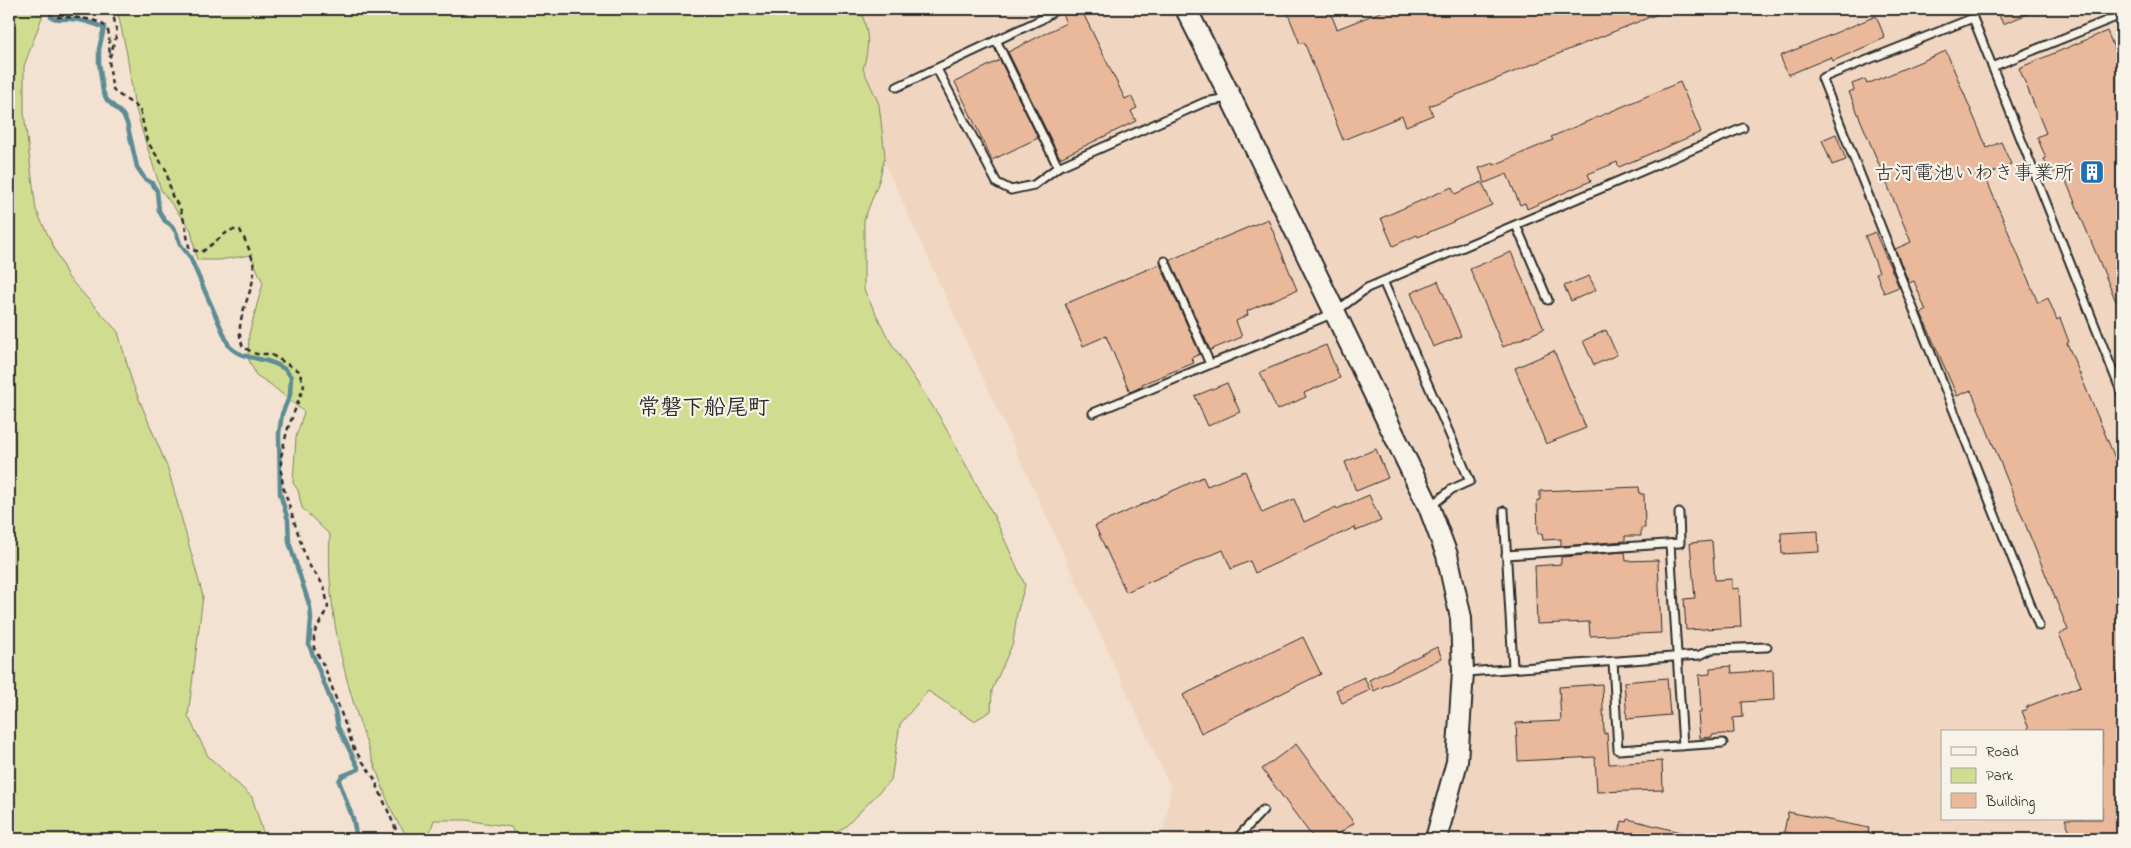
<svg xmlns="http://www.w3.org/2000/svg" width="2131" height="848" font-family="'Indie Flower','Klee One',sans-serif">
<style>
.built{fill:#f0d6c1;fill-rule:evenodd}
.green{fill:#d0dd91;stroke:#7e845e}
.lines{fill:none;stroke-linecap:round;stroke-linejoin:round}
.stream{stroke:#5d8c95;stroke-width:4.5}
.building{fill:#eab99b;stroke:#2b2b2b}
.lane-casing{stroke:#2b2b2b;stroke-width:11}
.secondary-casing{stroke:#2b2b2b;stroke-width:24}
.path{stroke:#2b2b2b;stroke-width:2.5;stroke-dasharray:5 4;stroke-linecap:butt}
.lane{stroke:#f7f3e8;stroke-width:7}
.secondary{stroke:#f7f3e8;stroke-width:20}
.labels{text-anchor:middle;stroke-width:4.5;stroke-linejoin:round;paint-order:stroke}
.poi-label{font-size:20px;fill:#2b2b2b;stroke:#f7f3e8;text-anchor:end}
.quarter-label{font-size:22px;font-weight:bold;fill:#2b2b2b;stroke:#f7f3e8}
</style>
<rect width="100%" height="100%" fill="#f3e2d1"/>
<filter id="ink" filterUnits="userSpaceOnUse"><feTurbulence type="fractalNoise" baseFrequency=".02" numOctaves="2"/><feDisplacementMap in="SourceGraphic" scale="10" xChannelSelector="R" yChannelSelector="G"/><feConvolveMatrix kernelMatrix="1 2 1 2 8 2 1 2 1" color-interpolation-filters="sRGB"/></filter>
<g filter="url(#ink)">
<path class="built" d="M814,9H2122V839H1162L1171,789ZM1942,732H2102V819H1942Z"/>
<path class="green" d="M9,9H45L24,66V113L36,210L68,277L118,332L132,382L168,469L203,596L188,716L208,756L252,797L265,839H9Z
M117,9H860C869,32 870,44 863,69L879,104L885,156L879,181L864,220V290L888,338L939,416L994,516L1025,585L1017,613L1013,643L992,690L991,711L974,721L928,691L900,724L891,780L846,826L828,839H517L511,827L466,820H434C428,837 431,839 411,839C392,821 386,795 377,772C349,696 325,617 330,535L302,508L298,490L293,483L296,437L304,412L270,384L256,375L248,358L249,334L263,283L251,255L219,260H197L191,230L161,190L143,134L134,102L127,54Z"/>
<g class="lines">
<path class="stream" d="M53,9L51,17C57,21 64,18 71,19C83,20 94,23 104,28L99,49V62L103,92L107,100L123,115L127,123L137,167L145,179L152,183L157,191L159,211L165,221L171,225L176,232L180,244L190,257L229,346C242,361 267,356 283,368C286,370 289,374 291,377L290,395L282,414L279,433L280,493L288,520L289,542L310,607L311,619L309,645L335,711L338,727L359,769L342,776L339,781L353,819L357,839"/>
</g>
<path class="building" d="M1079,9H1081L1125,99L1131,96L1137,108L1131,111L1136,121L1060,158L1008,52L1066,23L1063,16Z
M1286,9H1329L1337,29L1388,9H1670L1429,106L1433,115L1406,126L1402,116L1343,140L1304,42L1300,44Z
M2007,9H2040L2003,24L1998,13Z
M1876,16L1885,38L1833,61L1831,57L1788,75L1780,56Z
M2107,31L2122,67V316L2061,169L2050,174L2044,159L2046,158L2037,137L2046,133L2019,68Z
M1946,51L1987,148L2001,142L2011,164L1985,176L2038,303L2048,298L2057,320L2060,318L2069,342L2067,343L2115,458L2117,457L2122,469V494L2117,496L2122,508V839H2073L2065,819H2102V732H2030L2022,711L2027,709L2026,707L2081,686L2059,634L2068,630L1971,390L1957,396L1921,313L1926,311L1914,281L1909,283L1895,249L1911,242L1849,92L1854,90L1852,84L1865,79L1867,84Z
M1000,60L1038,138L992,160L955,82Z
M1680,82L1701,132L1619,167L1617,162L1588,174L1591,181L1527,209L1525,203L1520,205L1507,174L1485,183L1479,168L1493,163L1494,165L1553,140L1551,137Z
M1836,134L1846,160L1832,165L1822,140Z
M1482,182L1492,205L1418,237L1417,235L1393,246L1381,218L1452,187L1455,194Z
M1268,219L1297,290L1247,311L1248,315L1236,321L1242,337L1210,350L1170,260Z
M1875,232L1899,287L1884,293L1876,273L1879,272L1865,236Z
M1511,252L1544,329L1503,347L1470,269Z
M1160,264L1200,354L1191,358L1194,363L1142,384L1143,386L1130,392L1106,336L1083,346L1065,304Z
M1589,276L1596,290L1571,301L1564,286Z
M1438,281L1461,336L1433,347L1411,293Z
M1606,330L1617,355L1594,365L1583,341Z
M1326,345L1340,378L1304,393L1306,397L1277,410L1260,372Z
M1554,351L1586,428L1546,444L1515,368Z
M1227,383L1240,412L1208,426L1195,396Z
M1376,449L1388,478L1356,491L1345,462Z
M1245,471L1262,513L1294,499L1304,522L1336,507L1337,509L1369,495L1381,521L1356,531L1355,527L1255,573L1250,561L1231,569L1223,550L1126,592L1095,526L1203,477L1207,486Z
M1639,487L1640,494H1644L1645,528H1641V536H1625V541L1561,546V539L1543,540L1542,533L1538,534L1537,500H1540V491Z
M1818,531L1819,552L1782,554L1781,533Z
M1712,541L1715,580L1732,579V589L1739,588L1741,627L1686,630L1684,599L1695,598L1690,543Z
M1625,552L1626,561L1658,560L1661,633L1590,636L1589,622L1537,624L1535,566L1561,564V557Z
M1303,637L1321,674L1201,733L1183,695Z
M1437,647L1442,658L1374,691L1369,680Z
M1731,666L1732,673L1773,670L1774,700L1742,702L1743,717L1733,718L1734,733L1712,735V737L1700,738L1698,713H1701L1699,675L1710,674V668Z
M1364,677L1370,690L1342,703L1336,690Z
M1667,678L1670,715L1627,719L1624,682Z
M1602,684L1604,734L1607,733L1609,764L1662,761L1663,790L1597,792L1595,757L1518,761L1516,723L1561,721L1559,687Z
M1296,744L1354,823L1331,839H1314L1262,769Z
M1788,812L1869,828L1867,839H1822L1784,832Z
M1628,819L1692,835L1691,839H1624V836L1619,834L1622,821L1627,822Z"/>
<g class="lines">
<defs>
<path id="lane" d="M996,40L1058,167L1205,102L1228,98
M1992,67L2121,15
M937,69L997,183L1011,190L1034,185L1058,167
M897,87L1042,19L1057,9
M1516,225L1548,300
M1165,261L1210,364
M1383,281L1470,481L1452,489L1431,506
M1093,413L1334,313L1367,288L1743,128
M1504,511L1513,667
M1670,544L1683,746
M1506,555L1680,543L1679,513
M2039,626L1822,78L1973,18L2122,394
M1613,661L1618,750L1723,743
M1466,672L1700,655L1712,649L1767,647
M1239,839L1240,835L1263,810"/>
<path id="secondary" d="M1186,9L1231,98L1429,507L1447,555L1461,618L1463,672L1457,762L1436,839"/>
</defs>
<use href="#lane" class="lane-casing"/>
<use href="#secondary" class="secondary-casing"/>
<path class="path" d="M112,9L117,33L109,60L112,87L115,92L140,109L147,141L166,170L172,196L180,208L185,224L189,247L192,250L202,252L230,230H240C246,242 254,257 254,271C253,296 232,321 243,347L256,354H270L299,371L304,386L287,431L281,457V471L283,486L307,562L324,586L327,601L328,607L314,634V648L325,668L354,749L374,778L400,839
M57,17C69,17 101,17 107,29C111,36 108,45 110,53"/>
<use href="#lane" class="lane"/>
<use href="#secondary" class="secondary"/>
</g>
</g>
<defs>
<symbol id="building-square" viewBox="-11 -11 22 22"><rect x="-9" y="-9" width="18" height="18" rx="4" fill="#1f6fb2" stroke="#f7f3e8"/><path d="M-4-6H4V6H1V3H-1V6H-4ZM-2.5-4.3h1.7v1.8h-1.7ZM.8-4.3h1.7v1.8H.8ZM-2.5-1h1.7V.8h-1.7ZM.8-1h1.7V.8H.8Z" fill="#fff"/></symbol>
</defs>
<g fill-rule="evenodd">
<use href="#building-square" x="2078" y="158" width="28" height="28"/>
</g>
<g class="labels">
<g class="poi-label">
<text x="2074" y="179">古河電池いわき事業所</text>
</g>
<g class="quarter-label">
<text x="704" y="414">常磐下船尾町</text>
</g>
</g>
<rect width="2131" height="848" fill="none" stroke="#f7f3e8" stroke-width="30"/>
<rect x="15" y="15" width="2101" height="818" fill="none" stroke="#2b2b2b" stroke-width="2" filter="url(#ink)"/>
<rect x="1941" y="730" width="162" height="90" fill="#f7f3e8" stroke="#a5a39c"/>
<rect x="1951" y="747" width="25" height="8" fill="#f7f3e8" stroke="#a5a39c"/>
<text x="1986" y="756" font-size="15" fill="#2b2b2b">Road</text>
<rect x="1951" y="768" width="25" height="15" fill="#d0dd91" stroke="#a5a39c"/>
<text x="1986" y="780" font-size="15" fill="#2b2b2b">Park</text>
<rect x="1951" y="793" width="25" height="15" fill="#eab99b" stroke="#a5a39c"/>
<text x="1986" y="806" font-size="15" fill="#2b2b2b">Building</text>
</svg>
